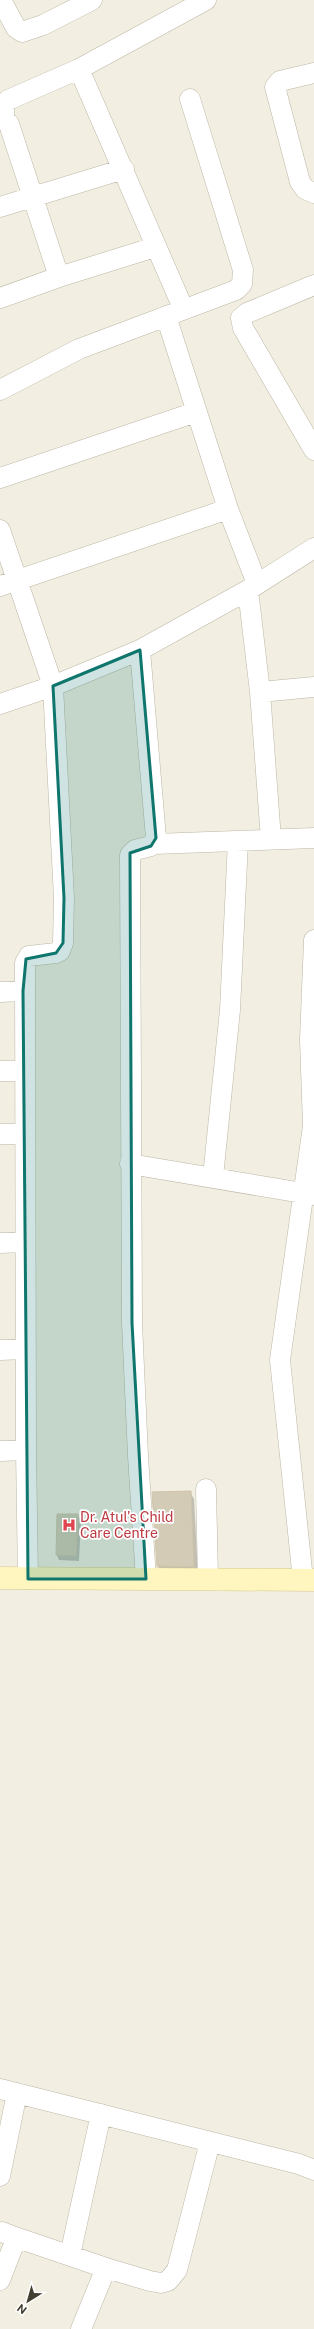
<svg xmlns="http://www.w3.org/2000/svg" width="314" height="2329" font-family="'Public Sans',sans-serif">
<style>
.shadow{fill:#0003}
.building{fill:#d3cbb6;stroke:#cfc4a9}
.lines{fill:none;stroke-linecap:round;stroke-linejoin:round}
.street-casing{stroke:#bdb7a4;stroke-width:21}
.secondary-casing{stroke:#d4c88e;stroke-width:23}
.street{stroke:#fff;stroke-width:20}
.secondary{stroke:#fff5bf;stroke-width:22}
.marked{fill:#0f766e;fill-opacity:0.2;stroke:#0f766e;stroke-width:3;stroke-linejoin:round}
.labels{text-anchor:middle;stroke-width:3.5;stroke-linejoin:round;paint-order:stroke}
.health-label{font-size:14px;fill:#be3a42;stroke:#fff;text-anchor:start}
</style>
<rect width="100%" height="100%" fill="#f2eee2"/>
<path class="shadow" d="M190,1492L194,1499L198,1574L162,1573L158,1566L153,1493Z
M78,1515L81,1521L79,1561L59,1560L57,1555Z"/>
<path class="building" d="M191,1491L194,1567L157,1566L152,1492Z
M57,1514H78L76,1556L56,1555Z"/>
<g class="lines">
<defs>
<path id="street" d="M1,0L16,28L22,32L43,25L92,0
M79,69L183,308
M314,73L280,81L275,87L300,182L305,189L314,193
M0,117L9,124L59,277
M4,119V106L8,100L79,69L206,0
M0,207L124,169
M314,285L247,313L241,318L243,328L314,450
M0,298L59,277L155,247
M166,316L228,509L257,584
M0,390L79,349L236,290L242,284L243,270L190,99
M0,478L196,412
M0,530L53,686L64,898L63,943L60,951L56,953L29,956L25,963L26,1450L28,1579
M0,586L228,509
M248,590L260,692L271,839
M140,650L156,838L151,846L135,850L130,855L132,1323L138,1456L146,1579
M260,692L314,687
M0,704L53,686L140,650L248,590L314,548
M154,844L314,838
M0,992L23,991
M0,1071H25
M0,1134H24
M130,1164L314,1195
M213,1177L230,1010L238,841
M0,1243L25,1242
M0,1350L26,1349
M0,1451L26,1450
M206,1489L208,1579
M303,1580L280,1360L313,1126L310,1040L314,940
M0,2089L299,2164L314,2170
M0,2176L17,2093
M12,2236L106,2268L150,2281L161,2283L168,2281L177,2270L210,2142
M70,2255L101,2114
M0,2280L14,2244L12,2236L2,2232
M81,2329L106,2268"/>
<path id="secondary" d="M0,1578L314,1580"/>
</defs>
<use href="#street" class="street-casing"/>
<use href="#secondary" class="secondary-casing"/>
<use href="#street" class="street"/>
<use href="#secondary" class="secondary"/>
</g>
<path class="marked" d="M140,650L156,838L151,846L130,853L132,1323L146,1579H28L23,991L26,959L56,953L63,943L64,898L53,686Z"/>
<defs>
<symbol id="hospital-bare" viewBox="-9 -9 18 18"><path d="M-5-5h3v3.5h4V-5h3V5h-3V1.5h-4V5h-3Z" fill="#e0444e" stroke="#fff" stroke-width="2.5" paint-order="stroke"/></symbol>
</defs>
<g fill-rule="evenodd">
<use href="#hospital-bare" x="59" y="1515" width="20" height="20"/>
</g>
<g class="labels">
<g class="health-label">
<text x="80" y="1522">Dr. Atul's Child<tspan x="80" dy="16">Care Centre</tspan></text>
</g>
</g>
<g transform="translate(28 2301) rotate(217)" stroke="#ffffff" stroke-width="3" paint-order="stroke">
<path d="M0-3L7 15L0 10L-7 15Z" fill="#433e32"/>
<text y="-6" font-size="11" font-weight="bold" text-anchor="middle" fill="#433e32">N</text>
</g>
</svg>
